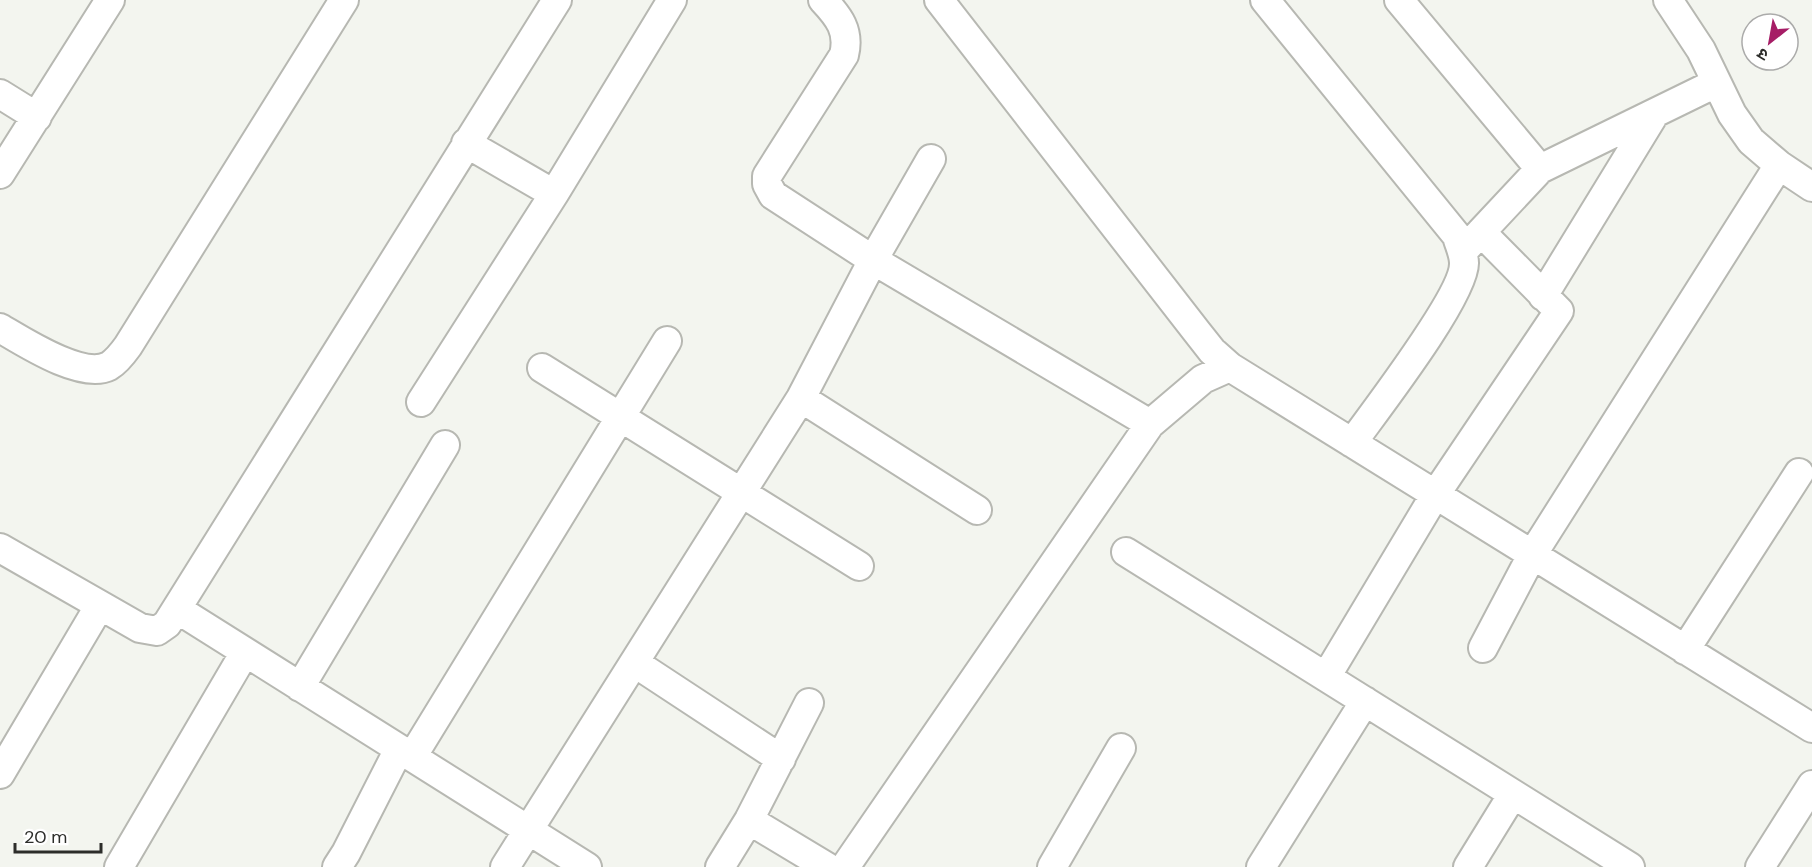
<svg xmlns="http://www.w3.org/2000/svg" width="1812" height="867" font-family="'DM Sans','Noto Sans Devanagari',sans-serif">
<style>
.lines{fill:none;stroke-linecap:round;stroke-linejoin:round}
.minor-casing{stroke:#b7b8b2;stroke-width:32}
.minor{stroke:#fff;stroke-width:28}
</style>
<rect width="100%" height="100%" fill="#f3f5ef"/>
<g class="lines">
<defs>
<path id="minor" d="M823,0C839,17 850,31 844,55L767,176V184L773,195L873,260L1150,424
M939,0L1197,332L1212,351L1230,367L1812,728
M1265,0L1457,236C1459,244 1464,254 1464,263C1465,295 1375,411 1352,443
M1399,0L1540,169
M1668,0L1701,50L1732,114L1751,141L1779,165L1812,187
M0,94L37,117
M466,143L554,194
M0,174L110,0
M1467,247L1540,169L1716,83
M1543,296L1655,113
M0,328C24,342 82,380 109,366C117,361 123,353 128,346L344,0
M542,368L859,566
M801,398L977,510
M421,402L554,194L672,0
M0,548L140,628L157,631L167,624L557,0
M1126,552L1630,867
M177,609L587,867
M1483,648L1532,555L1779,165
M1685,650L1799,473
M635,663L781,759
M1326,677L1435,495L1559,311L1481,232
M300,687L445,445
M412,757L667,341
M0,774L100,605
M749,820L827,867
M119,867L245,652
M337,867L346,853L399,749
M505,867L801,398L873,260L931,159
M720,867L749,820L809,703
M845,867L1150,424L1203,379L1230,367
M1052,867L1121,748
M1261,867L1365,701
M1468,867L1513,794
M1760,867L1812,785"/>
</defs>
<use href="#minor" class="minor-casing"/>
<use href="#minor" class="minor"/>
</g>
<g transform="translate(1770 42) rotate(211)"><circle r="28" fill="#ffffff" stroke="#ababaa" stroke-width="1.5"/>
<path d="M0-4.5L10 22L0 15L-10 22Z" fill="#a61d66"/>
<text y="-9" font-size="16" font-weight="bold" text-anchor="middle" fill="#2c2d2a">उ</text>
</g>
<path d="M15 843v9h86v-9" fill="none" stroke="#2c2d2a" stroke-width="3"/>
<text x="24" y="843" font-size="18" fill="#2c2d2a" stroke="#ffffff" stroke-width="4.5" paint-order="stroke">20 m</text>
</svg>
